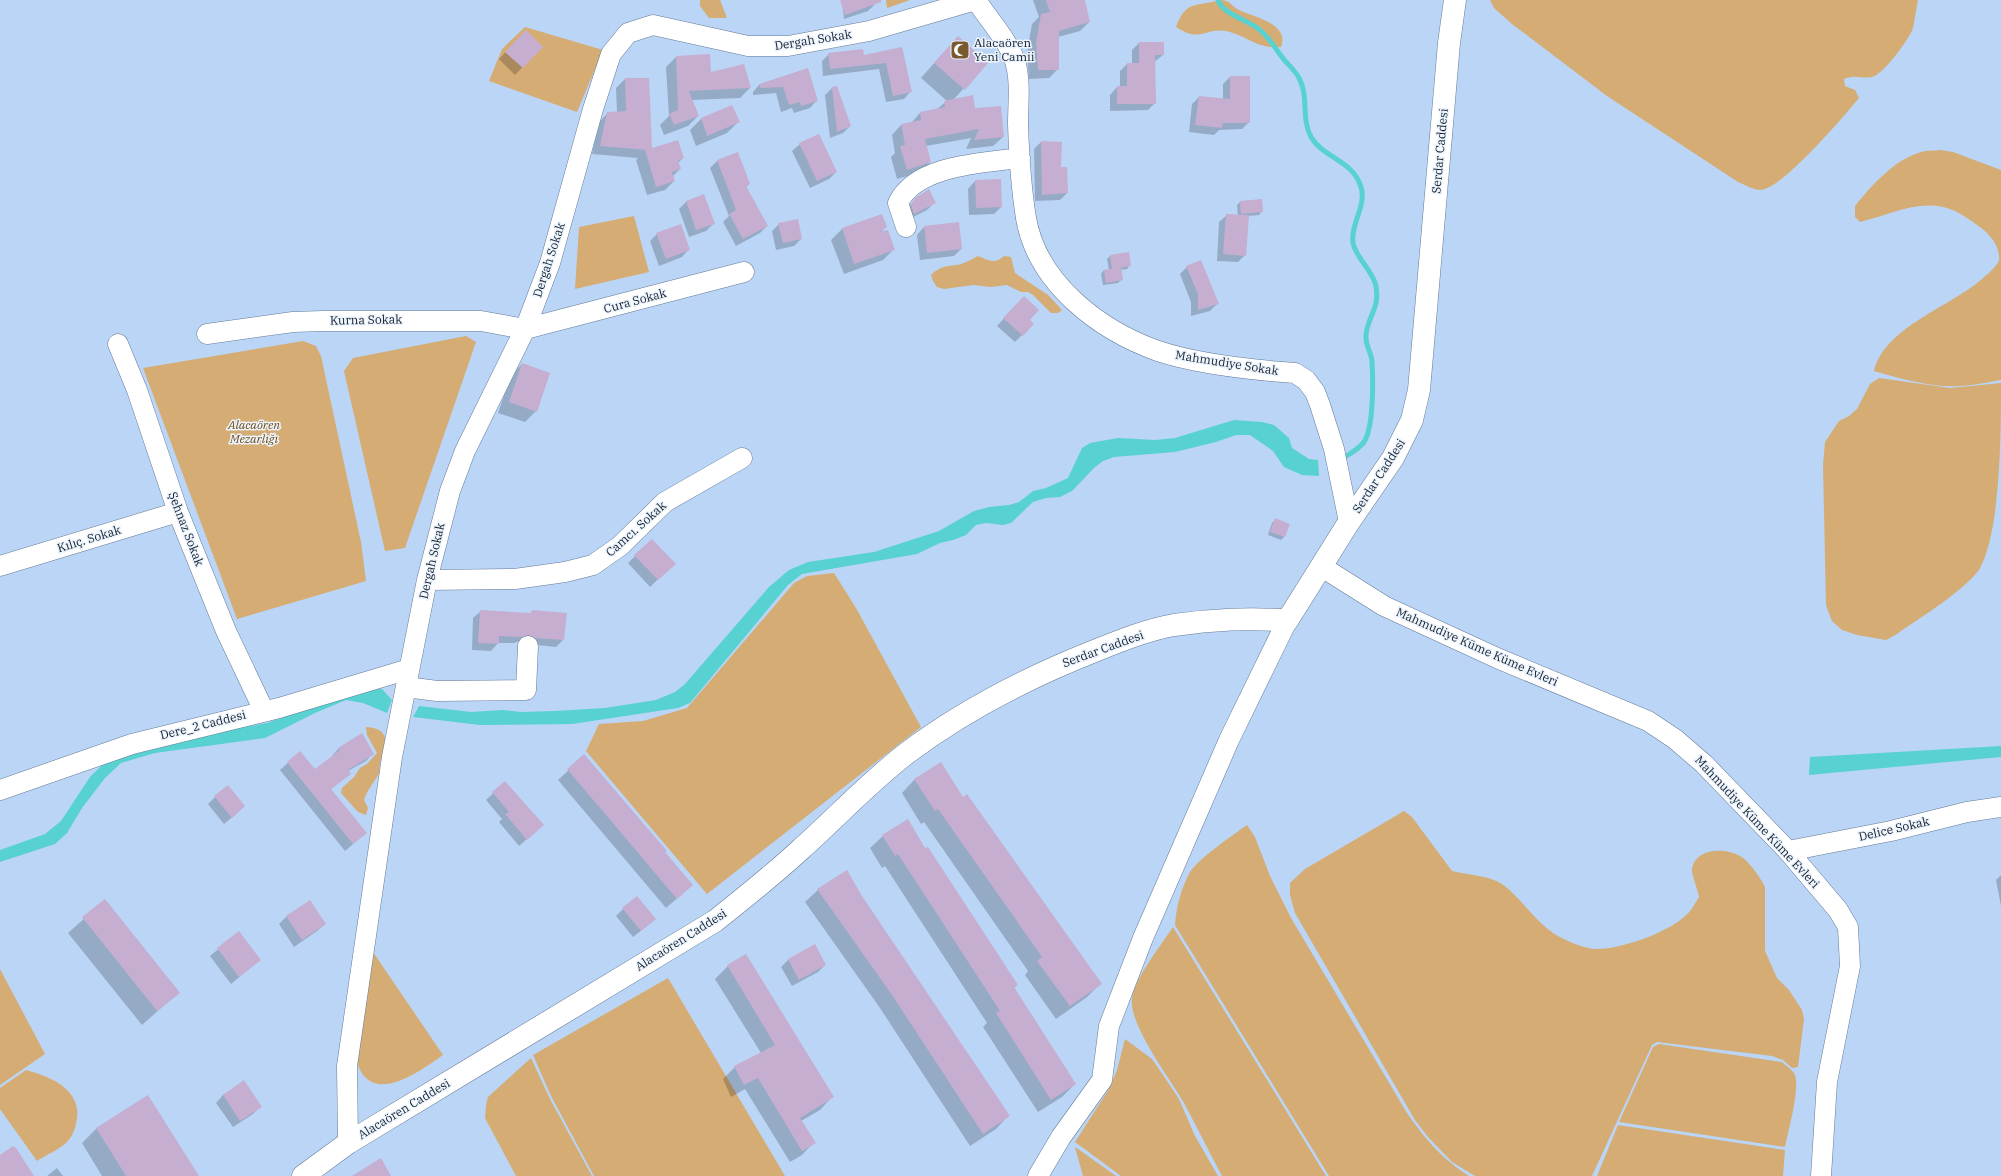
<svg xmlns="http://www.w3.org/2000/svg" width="2001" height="1176" font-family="'IBM Plex Serif',serif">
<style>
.green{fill:#d5ac73}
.water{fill:#58d1d1}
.shadow{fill:#0003}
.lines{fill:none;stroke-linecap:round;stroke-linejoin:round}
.stream{stroke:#58d1d1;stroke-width:5}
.building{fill:#c5aed0}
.minor-casing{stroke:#637a97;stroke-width:21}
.tertiary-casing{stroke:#637a97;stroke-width:23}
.minor{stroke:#fff;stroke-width:20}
.tertiary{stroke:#fff;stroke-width:22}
.labels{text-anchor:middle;stroke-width:3;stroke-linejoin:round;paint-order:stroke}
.street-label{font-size:12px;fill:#17212c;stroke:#ecf4fe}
.poi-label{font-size:12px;fill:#17212c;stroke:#ecf4fe;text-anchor:start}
.park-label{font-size:12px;font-style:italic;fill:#704e18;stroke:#ecf4fe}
</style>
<rect width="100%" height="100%" fill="#bbd5f6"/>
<path class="green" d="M700,0H720L727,18H709L700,6Z
M886,0H910L887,8Z
M1220,0C1230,0 1231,6 1239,10C1253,17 1290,23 1281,47C1258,50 1246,35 1226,31C1205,28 1200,43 1176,27C1186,0 1195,7 1220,0Z
M1490,0H1918C1916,9 1915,19 1913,28C1910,38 1883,75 1872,77C1861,79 1856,74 1844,79L1845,86L1855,90L1859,98C1843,117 1783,188 1761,190C1754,190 1745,185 1738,182L1607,96L1512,24L1494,8Z
M525,27L603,50L577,112L489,81L502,49Z
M1940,150L1953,152L2001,170V380C1988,382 1975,385 1961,386C1932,388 1902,379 1874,371C1885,327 1950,307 1982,279C1988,274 1995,268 1999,261C2001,243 1985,230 1973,222C1968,219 1963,215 1957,212C1923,196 1894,214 1860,222L1855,217V206C1872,185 1894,160 1921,152C1927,150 1934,151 1940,150Z
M634,216L649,272L575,289L579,227Z
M978,256C989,260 994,265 1004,256L1011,257L1015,273L1048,295L1062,310L1058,313H1051L1033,295L1028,292H1021L1007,285L991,287L973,285L944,289L937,287L933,281L931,275C939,267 946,266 957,265C964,264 972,259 978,256Z
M466,336L476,342L405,548L385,551L344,371L353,358Z
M303,341L316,346L321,356L361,542L366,581L237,619L143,368Z
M1879,378L1950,388L2001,383C2001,432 2001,532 1979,570C1960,594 1922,616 1897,634L1886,640L1857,635L1842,630L1832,621L1826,605L1823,465L1825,442L1839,421L1849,416L1857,409L1870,384Z
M834,573L856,608L921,727L707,894L586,751L599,724L643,721L687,708L794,583L807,576Z
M366,727C393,729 385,744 380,763C379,767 380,772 378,775C373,784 367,790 364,800L368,808L366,815L358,812L341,793L342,788L354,777L360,768L367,764L377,753L367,735Z
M1404,811L1412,817L1452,871C1467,875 1488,875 1502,884C1524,900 1539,929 1566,940C1572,943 1588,949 1595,949C1620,950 1675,931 1691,910C1694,906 1696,901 1699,897C1698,890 1692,876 1692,870C1694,848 1725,847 1740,856C1748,860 1761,878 1765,887V951L1777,978L1789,990L1802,1010L1804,1019L1798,1067L1792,1068L1783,1060L1772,1056L1657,1042L1652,1045L1592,1176H1475L1452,1162L1428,1137L1415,1120L1295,913L1290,895V883L1305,869Z
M1247,825L1255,837L1270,876L1291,918L1407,1113C1426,1140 1441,1158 1469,1176H1329L1175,925C1176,908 1181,888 1190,872C1198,859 1233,835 1247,825Z
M1173,927L1326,1176H1222C1209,1152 1197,1127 1184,1103C1171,1080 1128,1024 1132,998C1135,978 1161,945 1173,927Z
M373,952L443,1055C420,1071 371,1108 357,1062Z
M0,969L45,1054L0,1085Z
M668,978L785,1176H594L551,1096L533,1055Z
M1125,1039L1152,1059L1161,1072L1179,1099L1195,1136L1218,1176H1121L1075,1142L1109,1089L1117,1070Z
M1659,1044L1782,1062C1786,1066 1793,1070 1795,1075C1800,1089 1788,1132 1785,1147L1619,1122L1653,1047Z
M531,1058L550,1099L592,1176H516L485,1118L486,1105L488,1097Z
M26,1070C49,1076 81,1089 77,1118C76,1127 73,1136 66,1143C58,1150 46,1155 37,1161L0,1109V1088Z
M1618,1125L1785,1150L1783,1176H1597Z
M1075,1147L1081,1151L1116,1176H1083Z"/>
<path class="water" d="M1234,420L1262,422L1274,425L1289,438L1292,448L1309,459L1318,460L1319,476L1302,475L1284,467L1273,451L1250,435H1236L1216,442L1175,452L1114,457L1103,461L1095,467L1072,491L1060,497L1046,498L1033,502L1011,523L1003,525L986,523L976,525L966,535L953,540L940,543L917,554L802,574L788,585L690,703L678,708L572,724L480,725L413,717L419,706L471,712L503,710L521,712L555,711L605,708L656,700L675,692L685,684L769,587L789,570L808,562L874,552L939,531L974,511L989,507L1009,505L1019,502L1033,491L1046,488L1068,478L1082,448L1090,443L1118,438L1155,440L1175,438Z
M367,687L382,689L392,700L387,713L363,703L346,700L315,713L265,738L155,753L121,763L105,778L82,808L67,833L55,844L0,862V850L45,834L61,821L90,777L105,762L141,746L267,723Z
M2001,746V757L1809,775L1810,757Z"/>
<path class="shadow" d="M842,0H874L875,4L868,11L844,19Z
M1033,0H1084L1089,22L1080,31L1058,37V69L1049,78L1029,79L1027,52L1032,24L1039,17Z
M518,39L542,47L515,75L499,59Z
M1139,43L1163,55L1154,62L1155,103L1148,110L1110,111V95L1117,87H1120V71L1127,64H1132V50Z
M902,48L911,91L904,99L886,102L879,69L823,76L822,61L829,54L863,56Z
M943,53L987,63L953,100L974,109L1003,137L993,146L966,149L971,138L926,146L930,162L921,172L897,179L891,157L895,153L892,135L901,125L911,123L920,113L937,109L947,101L921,78Z
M676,57L710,74L750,88L740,98L691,100L698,116L688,126L664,135L660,125L669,116L666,67Z
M807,69L817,100L810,108L794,113L792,108L781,112L776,93L753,95V92L760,84Z
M1230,77L1249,122L1242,129L1219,130L1214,135L1189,132L1192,104L1199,97L1223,99V84Z
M625,79L651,150L683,158L678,163L680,169L672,177L674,181L665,190L647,195L636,160L638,158L592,154L599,122L608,113L617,112L616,88Z
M832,88L850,126L843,133L830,138L825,95Z
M732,106L738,122L727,133L696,146L690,130L701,119Z
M1041,142L1060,168H1066L1067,193L1060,200L1035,201L1034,149Z
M800,144L836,172L829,179L810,188L792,151Z
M737,153L749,184L746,187L767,226L760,233L736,246L723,222L729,216L710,168L717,161Z
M975,181L1001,207L994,214L969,215L968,189Z
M704,196L713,224L706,231L689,237L679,209L686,202Z
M916,199L934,203L927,210L907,220L908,207Z
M1261,200L1262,211L1259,215L1248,216L1245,255L1238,262L1217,261L1219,222L1227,215L1238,216L1237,205L1240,202Z
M882,215L886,227L881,232L894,249L883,260L844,274L831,240L842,229Z
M779,224L801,239L794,246L776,250L772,231Z
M924,227L961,249L954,256L920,260L917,235Z
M657,234L689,249L682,257L659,266L650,241Z
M1110,256L1130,265L1127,269L1120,270L1122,279L1118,283L1103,285L1101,274L1104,270H1109L1107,259Z
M1187,267L1217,304L1210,311L1191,316V302L1180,274Z
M1017,304L1033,324L1015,342L997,326Z
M522,364L536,411L525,422L498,413L511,375Z
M1276,519L1284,537L1281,540L1268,535L1272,523Z
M652,540L674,564L650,587L628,563Z
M481,611L530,614L532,611L563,640L556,647L528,644L520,641L514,643H498L491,651L472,650L473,618Z
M339,748L373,753L366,761L348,771L349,774L330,790L366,833L345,851L280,770L300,752L315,770L333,757L332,756Z
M584,756L664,852L681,895L666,908L558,780Z
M915,779L962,799L1101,983L1087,997L1056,1019L1025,975L1028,971L924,822L921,824L902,793Z
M505,782L535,832L519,846L499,822L502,819L486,800Z
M215,797L237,813L224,824L208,804Z
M883,836L925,849L1017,985L1014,988L1075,1084L1062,1097L1038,1112L983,1027L987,1023L885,866L882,868L870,848Z
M2001,875V906L1996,880Z
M818,890L862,897L1008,1116L996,1129L970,1146L880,1008L805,902Z
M105,900L179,992L142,1025L68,933Z
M310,901L325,924L317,931L294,947L279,924L286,917Z
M623,909L647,926L633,937L616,916Z
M239,932L260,960L231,984L210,956Z
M814,946L825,965L818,972L792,986L781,967L788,960Z
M746,955L832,1097L820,1110L801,1121L814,1142L802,1155L790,1162L745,1089L731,1097L723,1079L735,1067L761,1053L715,979L728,966Z
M244,1082L260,1107L253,1114L233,1127L216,1103L223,1095Z
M148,1096L198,1176H102L82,1143L96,1129Z
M57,1168L63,1176H47Z"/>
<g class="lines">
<path class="stream" d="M1218,0C1222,13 1246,20 1256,27C1268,35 1274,47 1282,57C1287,64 1295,70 1299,78C1309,96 1301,119 1311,137C1323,158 1353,160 1361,187C1367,205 1350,225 1353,243C1356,258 1373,271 1376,286C1380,309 1368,315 1366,335C1365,345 1371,352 1372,361C1373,380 1374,427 1364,442C1360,448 1351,453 1345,457"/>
</g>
<path class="building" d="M840,0H881V2L845,15Z
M1046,0H1085L1090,22L1059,31V70H1038L1036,42L1041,14L1050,12Z
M526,30L543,47L523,68L505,52Z
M958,36L988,63L965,90L934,63Z
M1139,42H1164V55H1155L1156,104H1117V86H1127V63H1139Z
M902,47L912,92L893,96L886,63L830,69L828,53L863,49L864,55Z
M710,54L711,72L744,64L751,88L689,91L699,116L674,125L669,114L678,110L676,56Z
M808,68L818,101L801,106L800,102L789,105L783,87L760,88V84Z
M1230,76H1250V123H1223L1222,128L1195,125L1199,96L1230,99Z
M625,78H649L652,148L678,140L684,158L678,161L681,169L672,172L675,181L656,187L645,150H647L600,146L607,112L626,111Z
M837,86L851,126L837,132L832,87Z
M973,95L975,108L1001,106L1004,137L974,140L979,129L925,139L931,162L907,170L900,146L905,145L901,124L921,120L920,112L945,107L944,101Z
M732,105L740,122L707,136L701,118Z
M819,134L837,172L817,181L799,143Z
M1041,141L1062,142L1061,167H1067L1068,193L1042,195Z
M738,152L750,184L746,186L768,226L743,239L729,214L736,210L717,160Z
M1001,179L1002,207L976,208L975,180Z
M929,189L936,203L914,214L911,205L915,198Z
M704,194L715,224L696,230L686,201Z
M1262,199L1263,212L1241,214L1240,201Z
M882,214L887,227L879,232L888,230L895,250L854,264L842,228Z
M1226,214L1249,215L1246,256L1223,254Z
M798,219L802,239L783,243L778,223Z
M959,222L962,249L927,253L924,226Z
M681,224L690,250L666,259L656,233Z
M1129,252L1131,266L1112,269L1110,255Z
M1201,260L1219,304L1198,310V294L1186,266Z
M1121,267L1123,280L1106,283L1104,270Z
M1024,296L1039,310L1030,320L1034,324L1023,336L1003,318Z
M522,363L550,373L537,412L509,402Z
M1275,518L1290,524L1285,537L1270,532Z
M652,539L676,564L658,580L634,555Z
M480,610L531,613L532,610L567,613L564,640L535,638L528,635L522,637L499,636V644L478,643Z
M362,733L374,754L348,770L351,774L331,789L367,833L353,844L287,762L300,751L315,769L340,750L338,748Z
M584,754L667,851L665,852L693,885L677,899L567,769Z
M941,762L963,797L967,794L1102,984L1070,1006L1037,961L1042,957L938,809L935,811L914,779Z
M505,781L544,825L527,840L505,814L509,812L492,792Z
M228,785L245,806L232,818L214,796Z
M908,819L925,848L928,847L1018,985L1014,987L1076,1084L1051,1100L996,1013L1000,1011L898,854L895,856L882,835Z
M847,870L862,896L1010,1116L983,1134L892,995L817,889Z
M637,896L656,919L641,931L622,908Z
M105,899L180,993L157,1011L82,917Z
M310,900L326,924L302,940L286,916Z
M239,931L261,960L239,977L217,948Z
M815,944L826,965L799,980L788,959Z
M746,954L834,1097L800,1118L816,1143L802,1151L758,1078L744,1085L734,1066L775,1045L727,965Z
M244,1080L262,1107L240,1121L223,1095Z
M148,1095L199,1176H126L96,1128Z
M13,1146L16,1148L34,1176H0V1155Z
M381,1158L391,1176H352Z"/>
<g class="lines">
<defs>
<path id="minor" d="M976,0C989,20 1007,39 1015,61C1021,81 1018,104 1018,124C1019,155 1021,187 1026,218C1037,283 1099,330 1158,351C1197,364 1254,370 1295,373L1306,380L1315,392L1320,405L1334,449L1349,522
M906,227L898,203C916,165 982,163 1020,158
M207,334L293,322L323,321H481L525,329L744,272
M118,344L137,390L178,512L226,631L264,711
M0,566L178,512
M1322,567L1384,606L1497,658L1648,721L1675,739L1704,764L1788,851L1838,910L1848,927L1850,966L1827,1082L1821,1176
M427,580L515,579L565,572L593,565L620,546L665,502L742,458
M406,687L437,691L526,690L528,646
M0,790L132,744L279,708L409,669
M1788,851L1891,831L1967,812L2001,807
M348,1143L347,1066L392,757L427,580L450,491L465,451L525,329L550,263L593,109L611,54L628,33L653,25L748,46H788L869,31L976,0
M1038,1176L1061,1137L1102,1080L1109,1026L1143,938L1229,740L1287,621"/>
<path id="tertiary" d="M303,1176L348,1143L715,921C744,898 773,875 800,850C836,818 868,783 907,753C964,710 1031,676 1097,650C1122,640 1147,630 1174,625C1208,620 1253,617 1287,621L1349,522L1393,458L1412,420L1419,390L1449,43L1455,0"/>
</defs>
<use href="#minor" class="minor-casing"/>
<use href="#tertiary" class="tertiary-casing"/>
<use href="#minor" class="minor"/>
<use href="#tertiary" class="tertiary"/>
</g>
<defs>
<symbol id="mosque-square" viewBox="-11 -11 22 22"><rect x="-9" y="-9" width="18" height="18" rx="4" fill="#795a2f" stroke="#ecf4fe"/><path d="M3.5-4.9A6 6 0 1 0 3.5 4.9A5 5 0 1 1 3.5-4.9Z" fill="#fff"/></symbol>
</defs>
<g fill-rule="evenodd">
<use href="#mosque-square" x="949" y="39" width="22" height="22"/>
</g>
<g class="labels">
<g class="street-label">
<text transform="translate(813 40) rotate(-9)" y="4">Dergah Sokak</text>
<text transform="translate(1440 151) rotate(-85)" y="4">Serdar Caddesi</text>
<text transform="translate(549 260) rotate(-72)" y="4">Dergah Sokak</text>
<text transform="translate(635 301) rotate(-15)" y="4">Cura Sokak</text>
<text transform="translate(366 320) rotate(-1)" y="4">Kurna Sokak</text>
<text transform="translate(1227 363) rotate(9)" y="4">Mahmudiye Sokak</text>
<text transform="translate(1379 476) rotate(-57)" y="4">Serdar Caddesi</text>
<text transform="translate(186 529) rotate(69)" y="4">Şehnaz Sokak</text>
<text transform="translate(636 529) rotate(-42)" y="4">Camcı. Sokak</text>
<text transform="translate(89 539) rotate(-17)" y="4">Kılıç. Sokak</text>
<text transform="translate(432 561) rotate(-77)" y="4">Dergah Sokak</text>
<text transform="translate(1477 647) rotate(24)" y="4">Mahmudiye Küme Küme Evleri</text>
<text transform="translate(1103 649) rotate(-20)" y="4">Serdar Caddesi</text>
<text transform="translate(203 725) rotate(-14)" y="4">Dere_2 Caddesi</text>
<text transform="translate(1757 822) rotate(47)" y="4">Mahmudiye Küme Küme Evleri</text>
<text transform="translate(1894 829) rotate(-13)" y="4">Delice Sokak</text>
<text transform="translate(681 940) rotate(-32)" y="4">Alacaören Caddesi</text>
<text transform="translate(404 1109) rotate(-31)" y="4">Alacaören Caddesi</text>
</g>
<g class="poi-label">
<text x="974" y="47">Alacaören<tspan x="974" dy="14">Yeni Camii</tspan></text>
</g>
<g class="park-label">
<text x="254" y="429">Alacaören<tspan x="254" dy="14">Mezarlığı</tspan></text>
</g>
</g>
</svg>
